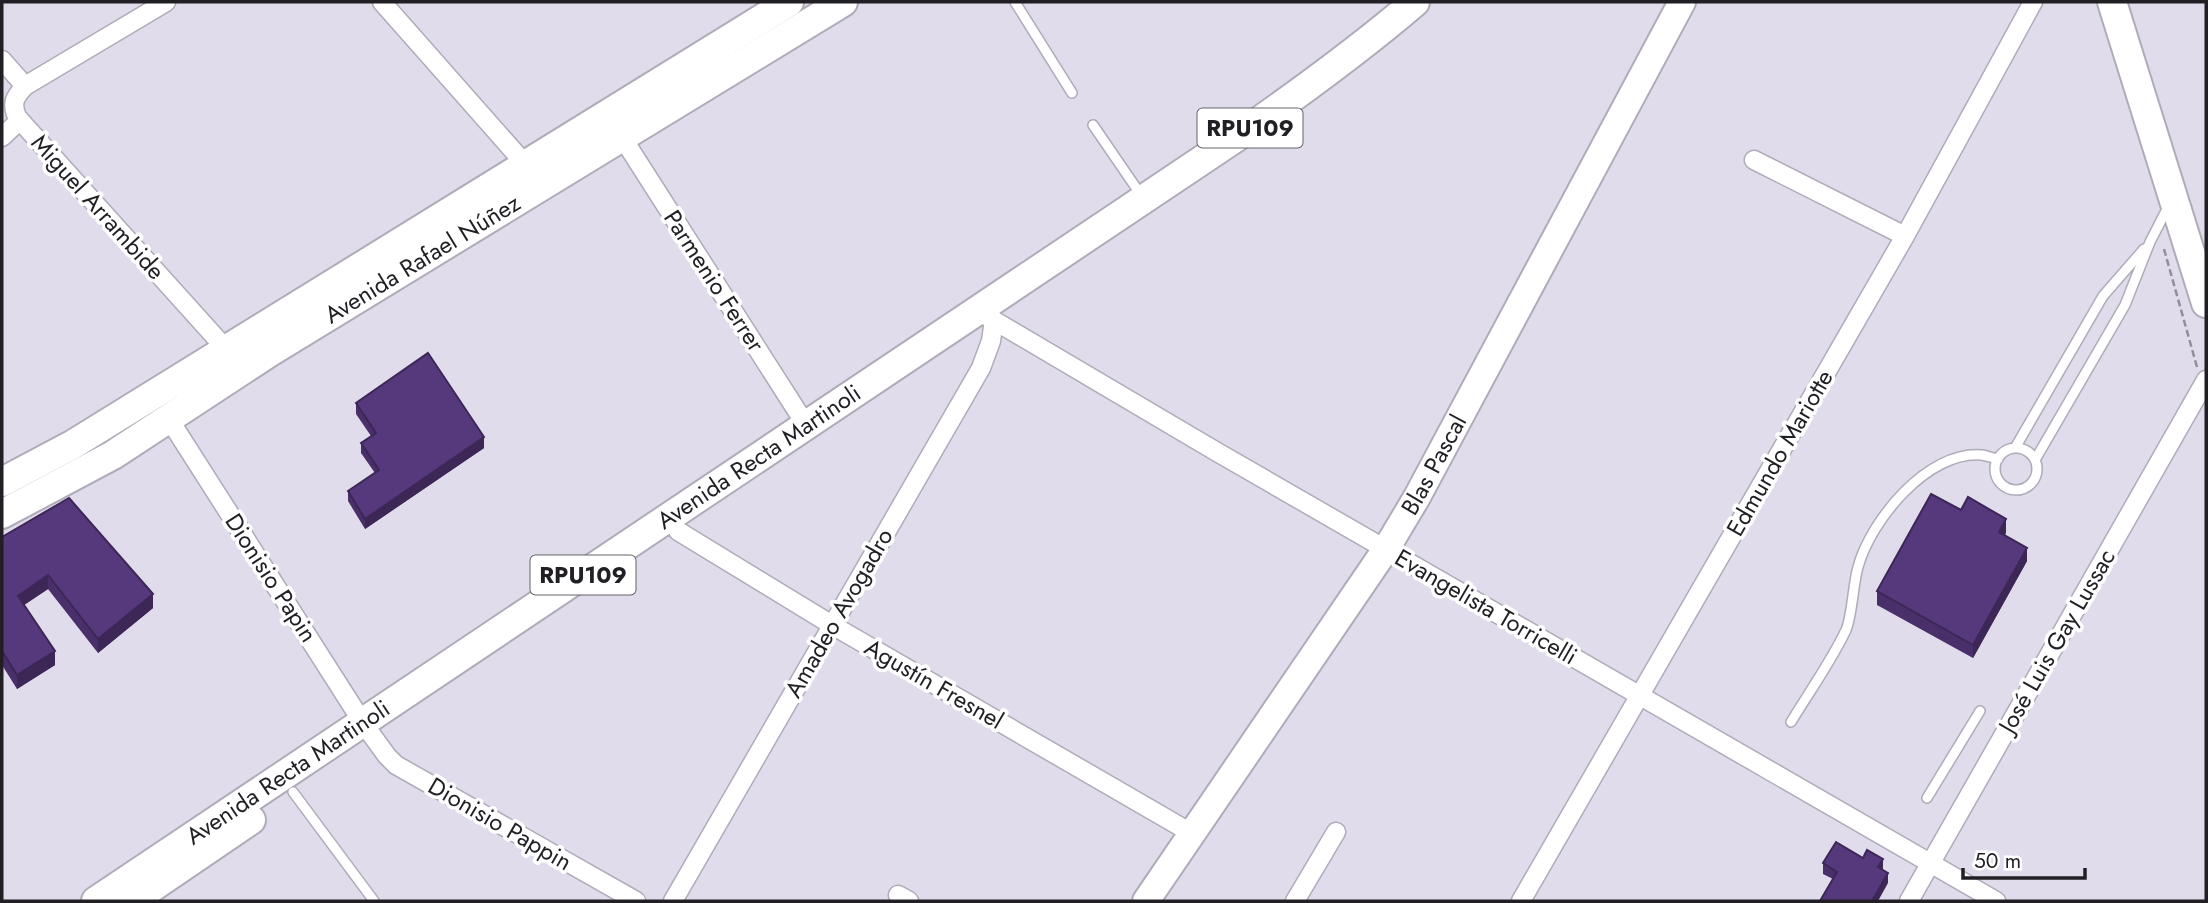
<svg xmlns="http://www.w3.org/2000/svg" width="2208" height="903" font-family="Jost,sans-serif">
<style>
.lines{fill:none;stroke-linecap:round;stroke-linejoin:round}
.lane-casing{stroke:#b0abb9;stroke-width:12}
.street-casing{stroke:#b0abb9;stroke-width:21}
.secondary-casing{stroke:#b0abb9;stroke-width:30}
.primary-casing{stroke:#b0abb9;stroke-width:32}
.path{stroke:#928e99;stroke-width:2.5;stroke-dasharray:7 3.5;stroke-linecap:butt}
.lane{stroke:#fff;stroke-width:9}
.street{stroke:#fff;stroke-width:18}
.secondary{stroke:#fff;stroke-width:26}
.primary{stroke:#fff;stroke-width:28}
.wall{fill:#4a306b}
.shaded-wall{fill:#3c2757}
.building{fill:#56387c;stroke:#3c2757;stroke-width:2}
.labels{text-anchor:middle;stroke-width:7;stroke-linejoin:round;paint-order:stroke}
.shield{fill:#fff;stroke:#646266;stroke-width:2}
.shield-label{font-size:23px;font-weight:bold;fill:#211f24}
.street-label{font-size:24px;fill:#211f24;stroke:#fff}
</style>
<rect width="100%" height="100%" fill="#e1dceb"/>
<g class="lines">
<defs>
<path id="lane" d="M1015,2L1072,93
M1093,125L1141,195
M2015,448L2103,296L2144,249
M1995 469a21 21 0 1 1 42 0a21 21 0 1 1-42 0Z
M2035,460L2125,305L2150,242L2169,205
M1791,722C1808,694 1832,660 1846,630C1852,617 1853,584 1858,567C1871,520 1928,450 1982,455C1987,456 1993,458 1998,459
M293,792L374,901
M1927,798L1980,711"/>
<path id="street" d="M382,2L525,164
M2,60L25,86C15,97 11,102 17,117L226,349
M25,86L166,2
M2,137L20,120
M622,137L806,425
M1754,160L1905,236
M978,311L1217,452L1996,901
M169,419L363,723L387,756L396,765L636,901
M678,531L832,625L1193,834
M898,895L909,901
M673,901L981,368L991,341L994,320
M1295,901L1336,832
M1521,901L1905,236L2033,2
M1909,901L2206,380"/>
<g id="secondary">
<path id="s1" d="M1146,901L1386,549L1417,497L1682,2"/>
</g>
<g id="primary">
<path d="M2112,2L2206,303"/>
<path d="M2,482L72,445L789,2"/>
<path id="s2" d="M2,514L113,455L270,352L843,2"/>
<path id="s3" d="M96,901L1241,134C1301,92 1359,50 1415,2"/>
<path d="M132,901L251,820"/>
</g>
</defs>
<use href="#lane" class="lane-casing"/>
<use href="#street" class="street-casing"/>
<use href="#secondary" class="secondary-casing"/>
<use href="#primary" class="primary-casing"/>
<path class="path" d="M2164,249L2197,367"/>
<use href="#lane" class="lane"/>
<use href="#street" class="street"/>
<use href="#secondary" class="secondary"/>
<use href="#primary" class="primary"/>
</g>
<path class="wall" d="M356,403L484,448L365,529L348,501V491L375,473L361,453V443L371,436L356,414Z
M1961,510L2006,532L2005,536L2027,561L1973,658L1877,605V591Z
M2,537L153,608L98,653L48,589L24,605L55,665L17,689L2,665Z
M1823,863L1883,870L1888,883L1833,879L1823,874Z"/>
<path class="shaded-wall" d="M484,437V448L365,529V519Z
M2006,519V532L1999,546V532Z
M2027,548V561L1973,658V645Z
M48,575V589L18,609V596Z
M153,594V608L98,653V639Z
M55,651V665L17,689V675Z
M1883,859V870L1878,867Z
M1888,873V883L1878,901H1872Z"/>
<path class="building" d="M428,353L484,437L365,519L348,491L379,470L361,443L376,433L356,403Z
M1931,494L1961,510L1968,497L2006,519L1999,532L2027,548L1973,645L1877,591Z
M69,498L153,594L98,639L48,575L18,596L55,651L17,675L2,651V537Z
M1836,842L1863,858L1867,850L1883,859L1878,867L1888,873L1872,901H1820L1837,872L1823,863Z"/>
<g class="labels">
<g class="shield">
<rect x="1197.5" y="108.5" width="105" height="39" rx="5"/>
<rect x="530.5" y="555.5" width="105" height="39" rx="5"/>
</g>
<g class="shield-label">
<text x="1250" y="136">RPU109</text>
<text x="583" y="583">RPU109</text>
</g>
<g class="street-label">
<text transform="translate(98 207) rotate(48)" y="8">Miguel Arrambide</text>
<text dy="8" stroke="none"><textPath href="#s2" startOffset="492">Avenida Rafael Núñez</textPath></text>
<text transform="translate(714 281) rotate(57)" y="8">Parmenio Ferrer</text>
<text transform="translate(1780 453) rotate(-60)" y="8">Edmundo Mariotte</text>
<text dy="8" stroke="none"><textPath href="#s3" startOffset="798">Avenida Recta Martinoli</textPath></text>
<text dy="8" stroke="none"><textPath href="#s1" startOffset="523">Blas Pascal</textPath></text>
<text transform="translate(271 578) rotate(57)" y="8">Dionisio Papin</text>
<text transform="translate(1486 607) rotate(30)" y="8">Evangelista Torricelli</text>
<text transform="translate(839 613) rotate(-60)" y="8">Amadeo Avogadro</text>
<text transform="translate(2057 641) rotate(-60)" y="8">José Luis Gay Lussac</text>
<text transform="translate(934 684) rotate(30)" y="8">Agustín Fresnel</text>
<text dy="8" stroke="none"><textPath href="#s3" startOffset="231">Avenida Recta Martinoli</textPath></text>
<text transform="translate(500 824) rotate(30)" y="8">Dionisio Pappin</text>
</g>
</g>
<rect width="2208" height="903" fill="none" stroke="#211f24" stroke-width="7"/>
<path d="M1963 868v10h122v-10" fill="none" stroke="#211f24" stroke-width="3.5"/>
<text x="1974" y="868" font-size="21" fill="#211f24" stroke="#ffffff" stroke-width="5" paint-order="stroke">50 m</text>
</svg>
